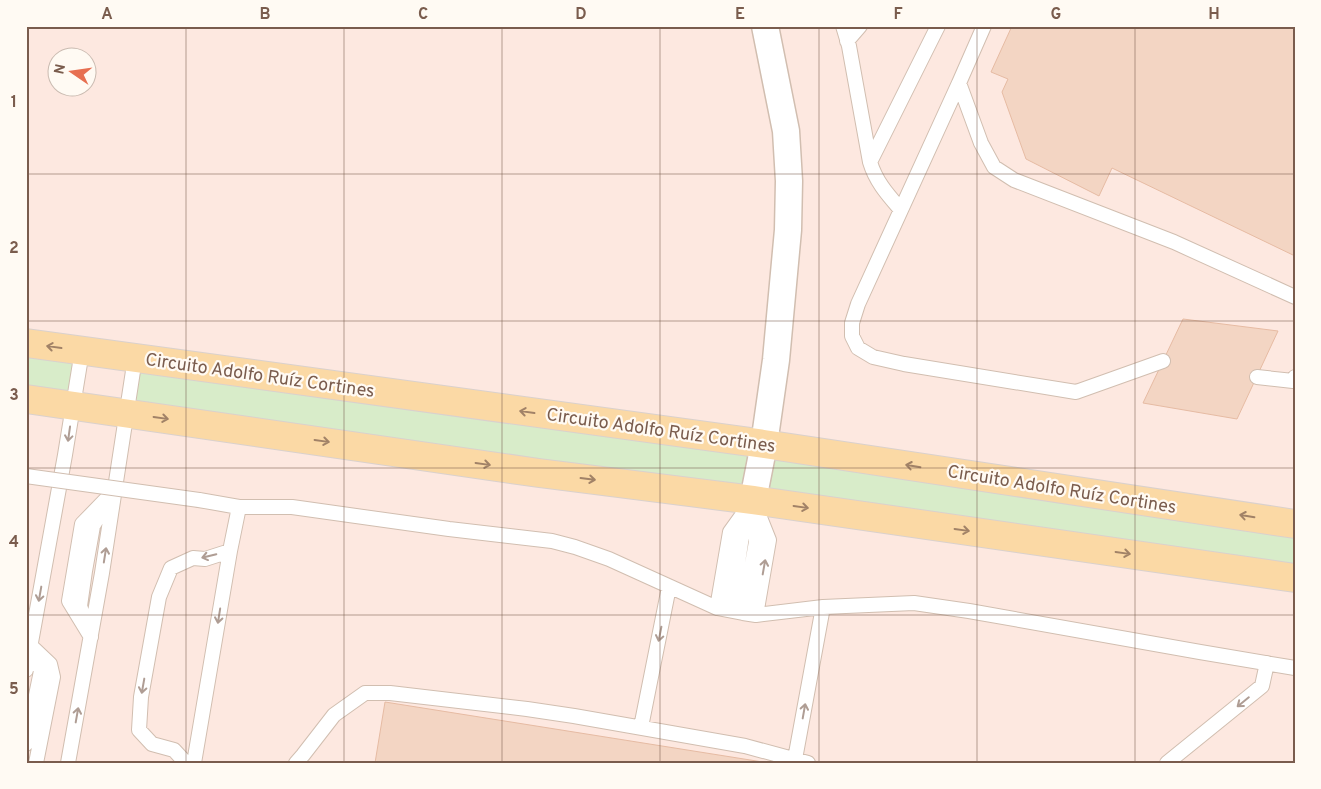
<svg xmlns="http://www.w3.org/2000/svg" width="1321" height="789" font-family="Overpass,sans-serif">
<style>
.commercial{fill:#fde8e0;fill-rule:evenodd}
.green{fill:#d8ecc9}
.building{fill:#f3d5c3;stroke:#e6bba3}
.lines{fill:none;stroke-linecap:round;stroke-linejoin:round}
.lane-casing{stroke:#d1beb0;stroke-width:16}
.street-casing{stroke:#d1beb0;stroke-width:29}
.primary-casing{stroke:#dad1cd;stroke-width:30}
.lane{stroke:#fff;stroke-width:14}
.street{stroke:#fff;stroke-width:26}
.primary{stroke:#fbd9a5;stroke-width:28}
.lane-bridge-casing{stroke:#d1beb0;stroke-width:16;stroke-linecap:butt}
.lane-bridge{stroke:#fff;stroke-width:14}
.oneway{stroke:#a18267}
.oneway2{stroke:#af9d94}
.grid{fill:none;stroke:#7a5c4d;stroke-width:1;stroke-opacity:0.55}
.labels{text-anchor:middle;stroke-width:4.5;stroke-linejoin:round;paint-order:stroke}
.street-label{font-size:18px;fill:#7a5c4d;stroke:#fffaf3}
.neatline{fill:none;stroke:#7a5c4d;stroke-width:2}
.grid-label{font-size:16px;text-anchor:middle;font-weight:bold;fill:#7a5c4d}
</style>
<rect width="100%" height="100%" fill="#fdf6ec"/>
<path class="commercial" d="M26,26H1295V763H26ZM58,58H88V88H58Z"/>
<path class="green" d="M26,343L82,351L73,406L26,399Z
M135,358L1295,524V578L128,413Z"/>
<path class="building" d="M1012,26H1295V256L1112,168L1099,196L1026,159L1002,92L1008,79L991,72Z
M1183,319L1278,331L1237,419L1143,403Z
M385,702L769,763H375Z"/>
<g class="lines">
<defs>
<path id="lane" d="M843,26L849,46L870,162C876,182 888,195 901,210
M984,26L959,83L981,143L994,167L1014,180L1174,242L1295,297
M847,41L860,26
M959,83L858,304L852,323V336L858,348L873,357L904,364L1076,392L1163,361
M870,162L938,26
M1257,377L1293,381L1295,377
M199,500L239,507H292L449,529L552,541L575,547L609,559L717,608L743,613L756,615L823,607L914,603L969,611L1200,652L1295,668
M753,500L769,540L756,615
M717,608L730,532L753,500
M731,610L742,536L750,510
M743,613L756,542L754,516
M85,620L80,606L85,571L93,526L102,511
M91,637L69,601L82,524L115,490
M31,646L50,664L53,677L36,763
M26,670L65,455L82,351
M641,727L669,587
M26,744L41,671L33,651
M795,759L823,607
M68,763L102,573L135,358
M186,763L174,750L152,744L139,730L141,697L159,597L171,568L193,558L205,559L230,551L239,507
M194,763L230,551
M296,763L303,755L334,715L365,693H390L527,709L574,716L745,746L808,763
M1167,763L1262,686L1267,663"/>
<path id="street" d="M753,500L764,444L776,360L788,230L789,181L786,131L765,26"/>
<path id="primary" d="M26,343L764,444L1295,524
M26,399L539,473L753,500L1295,578"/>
</defs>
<use href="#lane" class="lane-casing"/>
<use href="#street" class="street-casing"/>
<use href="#primary" class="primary-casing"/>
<use href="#lane" class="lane"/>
<use href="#street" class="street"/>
<use href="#primary" class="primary"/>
<defs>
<path id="lane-bridge" d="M26,476L199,500"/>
</defs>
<use href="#lane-bridge" class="lane-bridge-casing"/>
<use href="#lane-bridge" class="lane-bridge"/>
</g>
<defs><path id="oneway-shaft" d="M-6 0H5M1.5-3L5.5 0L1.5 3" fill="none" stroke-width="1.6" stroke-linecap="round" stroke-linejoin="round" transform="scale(1.25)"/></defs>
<g class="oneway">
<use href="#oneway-shaft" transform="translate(54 347) rotate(-172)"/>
<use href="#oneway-shaft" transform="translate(527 412) rotate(-172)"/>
<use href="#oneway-shaft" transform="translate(161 418) rotate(8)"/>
<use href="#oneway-shaft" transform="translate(322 441) rotate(8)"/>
<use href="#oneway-shaft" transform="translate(483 464) rotate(8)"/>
<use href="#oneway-shaft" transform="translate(913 466) rotate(-171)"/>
<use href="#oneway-shaft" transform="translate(588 479) rotate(7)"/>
<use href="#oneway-shaft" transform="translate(801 507) rotate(8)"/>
<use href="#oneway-shaft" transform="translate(1247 516) rotate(-171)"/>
<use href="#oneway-shaft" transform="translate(962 530) rotate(8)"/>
<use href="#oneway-shaft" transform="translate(1123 553) rotate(8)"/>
</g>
<g class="oneway2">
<use href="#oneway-shaft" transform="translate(69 434) rotate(98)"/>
<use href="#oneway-shaft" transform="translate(105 555) rotate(-81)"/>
<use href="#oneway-shaft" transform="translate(209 556) rotate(167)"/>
<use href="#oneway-shaft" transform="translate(764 567) rotate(-80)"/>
<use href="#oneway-shaft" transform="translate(40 594) rotate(100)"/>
<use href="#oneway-shaft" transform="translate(219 616) rotate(99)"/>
<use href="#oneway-shaft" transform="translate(660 634) rotate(101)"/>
<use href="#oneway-shaft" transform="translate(143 686) rotate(100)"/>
<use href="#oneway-shaft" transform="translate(1243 702) rotate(141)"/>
<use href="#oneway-shaft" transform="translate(804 711) rotate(-80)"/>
<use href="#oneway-shaft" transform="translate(77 715) rotate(-80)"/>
</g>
<path class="grid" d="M186,26V763M344,26V763M502,26V763M660,26V763M819,26V763M977,26V763M1135,26V763M26,174H1295M26,321H1295M26,468H1295M26,615H1295"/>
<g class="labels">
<g class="street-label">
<text transform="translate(260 375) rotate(8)" y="6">Circuito Adolfo Ruíz Cortines</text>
<text transform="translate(661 430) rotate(8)" y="6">Circuito Adolfo Ruíz Cortines</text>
<text transform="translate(1062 489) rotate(9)" y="6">Circuito Adolfo Ruíz Cortines</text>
</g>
</g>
<rect width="1321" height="789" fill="none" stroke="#fffaf3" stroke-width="55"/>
<g transform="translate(72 72) rotate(283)"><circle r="24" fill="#fffaf3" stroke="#cabbb1"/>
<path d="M0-4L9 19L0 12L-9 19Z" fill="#e76f51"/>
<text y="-8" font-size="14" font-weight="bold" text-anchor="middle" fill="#7a5c4d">N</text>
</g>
<rect x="28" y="28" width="1266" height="734" class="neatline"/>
<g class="grid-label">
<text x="107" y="19">A</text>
<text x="265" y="19">B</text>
<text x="423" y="19">C</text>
<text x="581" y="19">D</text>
<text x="740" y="19">E</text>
<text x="898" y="19">F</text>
<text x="1056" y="19">G</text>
<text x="1214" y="19">H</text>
<text x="14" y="107">1</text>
<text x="14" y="253">2</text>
<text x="14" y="400">3</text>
<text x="14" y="547">4</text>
<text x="14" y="694">5</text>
</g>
</svg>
